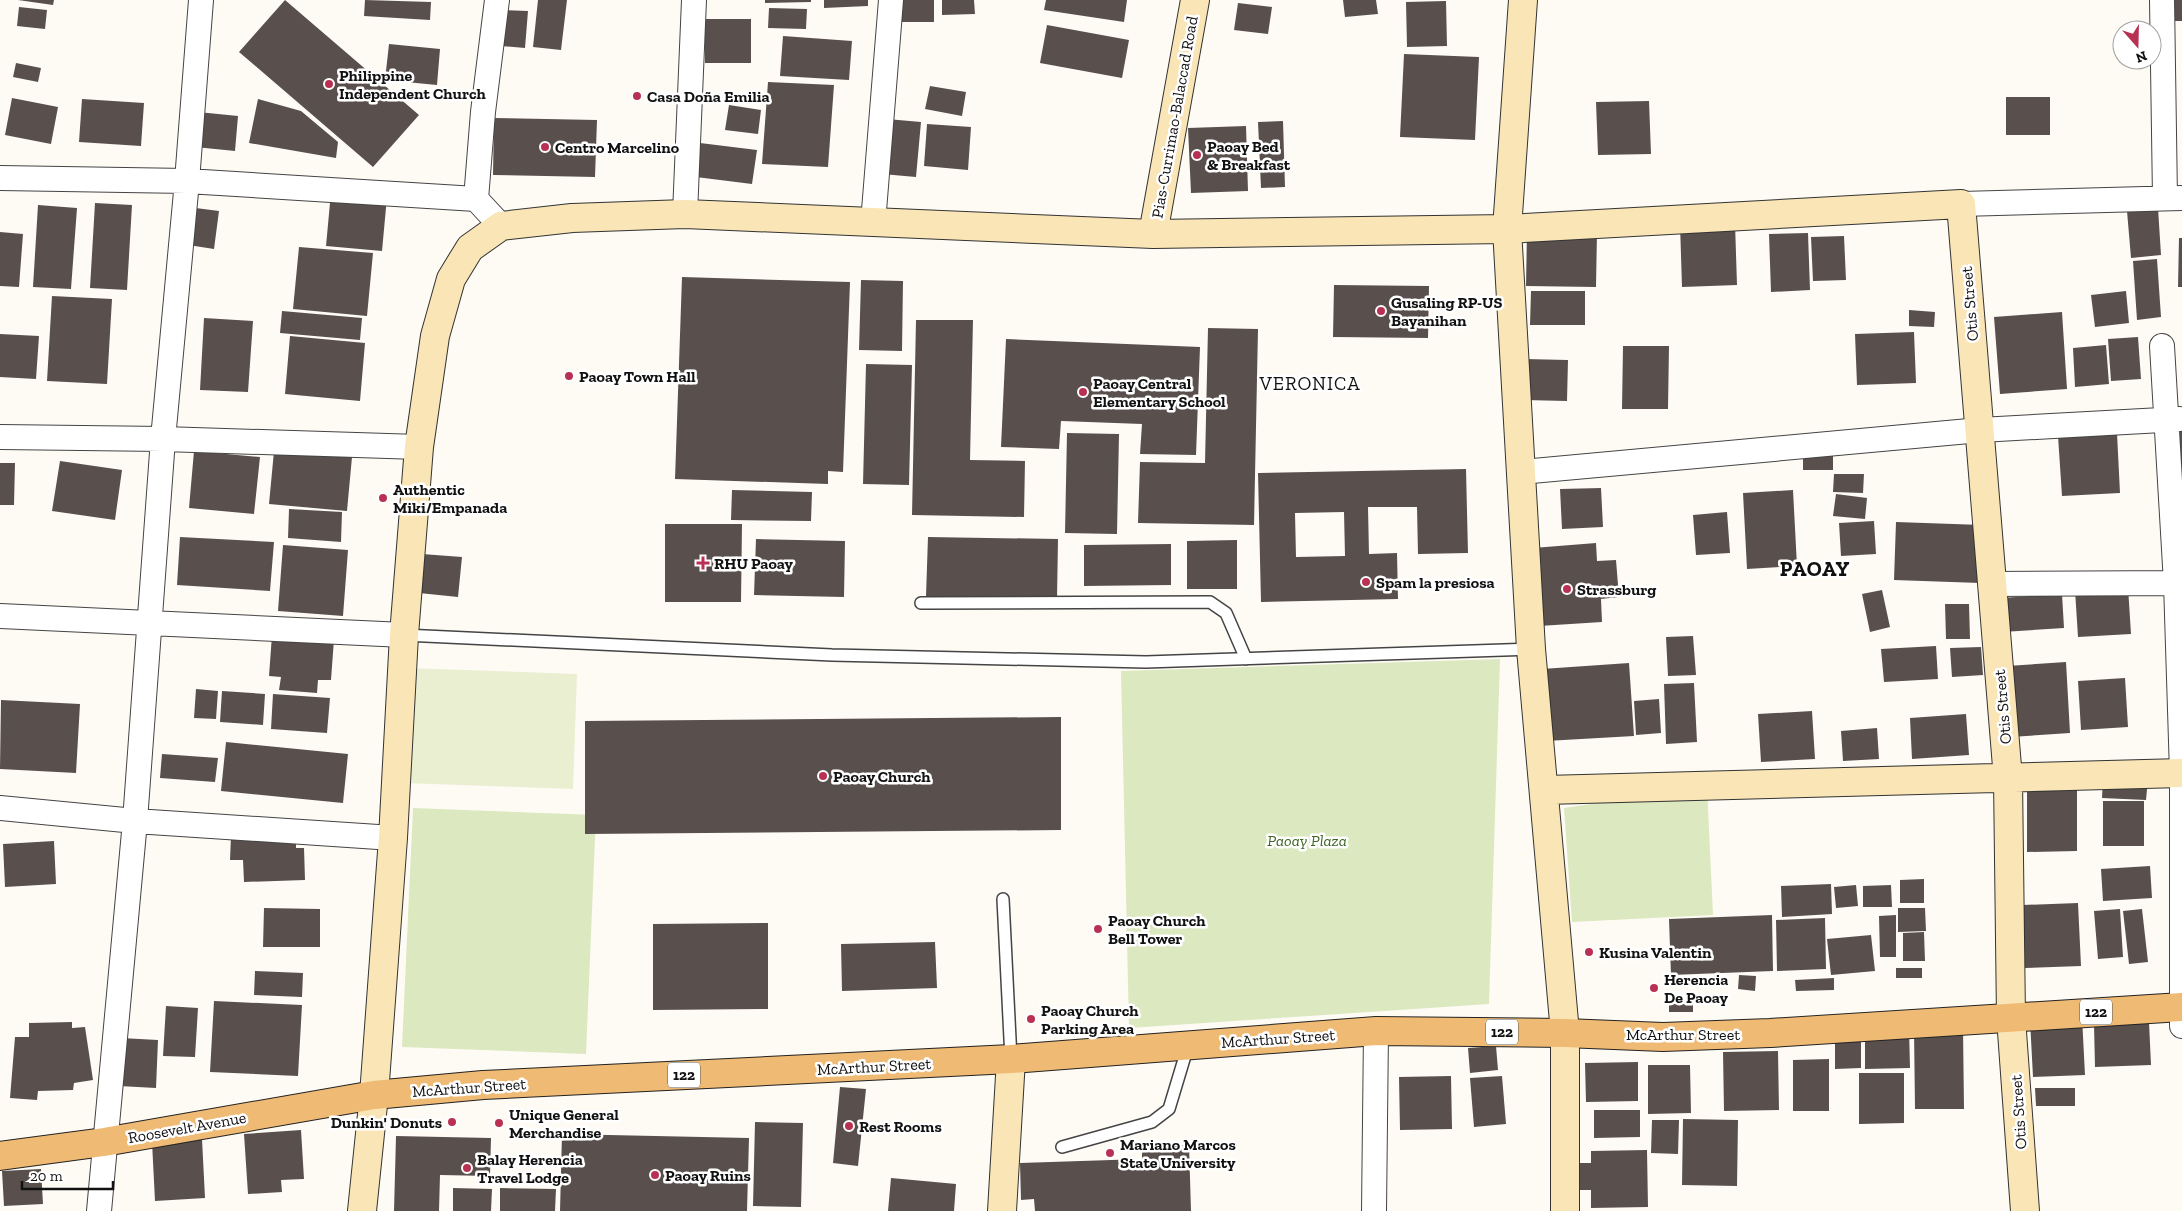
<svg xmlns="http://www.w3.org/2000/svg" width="2182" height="1211" font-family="'Zilla Slab',serif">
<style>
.green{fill:#dce8c0}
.pitch{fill:#ebefd1}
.building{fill:#59504e;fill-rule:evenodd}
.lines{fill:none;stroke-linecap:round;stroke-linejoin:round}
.lane-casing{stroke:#444;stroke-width:14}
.street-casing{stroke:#444;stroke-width:26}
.secondary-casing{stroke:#333;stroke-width:30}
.primary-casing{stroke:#222;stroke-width:30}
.lane{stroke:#fff;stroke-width:11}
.street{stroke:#fff;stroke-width:24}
.secondary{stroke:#f9e5b5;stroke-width:28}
.primary{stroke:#efba74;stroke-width:28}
.poi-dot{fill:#b93152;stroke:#fff;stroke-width:2}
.labels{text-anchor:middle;stroke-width:5;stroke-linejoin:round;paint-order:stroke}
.shield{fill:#fff;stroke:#585858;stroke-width:1}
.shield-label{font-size:15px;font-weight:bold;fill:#111}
.poi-label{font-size:16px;font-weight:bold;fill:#111;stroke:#fff;text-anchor:start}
.street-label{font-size:16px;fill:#111;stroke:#fff}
.park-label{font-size:16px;font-style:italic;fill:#3e6524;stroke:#fff}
.quarter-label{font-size:19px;letter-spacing:1px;fill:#111;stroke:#fff}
.district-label{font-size:21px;font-weight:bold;letter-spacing:1px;fill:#111;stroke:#fff}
</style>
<rect width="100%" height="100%" fill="#fefbf5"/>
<path class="green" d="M1500,659L1489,1004L1129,1028L1121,671Z
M1707,787L1713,915L1572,922L1564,808Z
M413,808L596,815L586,1054L402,1047Z"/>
<path class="pitch" d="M408,668L577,674L573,789L403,783Z"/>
<path class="building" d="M18,0H54L53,5Z
M285,0L419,115L373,167L239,52Z
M365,0L431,2L430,20L364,16Z
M538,0H567L561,50L533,47Z
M765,0H811V2L765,3Z
M824,0H868V6L824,8Z
M898,0H934V22H899Z
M942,0H974L975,14L942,15Z
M1046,0H1127L1124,22L1044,10Z
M1343,0H1376L1378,14L1345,17Z
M2174,0H2182V21H2174Z
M1446,1L1447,46L1407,47L1406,2Z
M1238,3L1272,7L1268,34L1234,30Z
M19,7L47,10L45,29L17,26Z
M769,8L807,9L806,29L768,28Z
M503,10L528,11L525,48L501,46Z
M705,19H751V63H705Z
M1047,25L1129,40L1122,78L1040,63Z
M783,36L852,41L849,80L780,76Z
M389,44L440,49L437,85L385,80Z
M1404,54L1479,57L1475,140L1400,137Z
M16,63L41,68L38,82L13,77Z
M768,82L834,85L828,167L762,164Z
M930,86L966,92L962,116L925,109Z
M2006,97H2050V135H2006Z
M12,98L58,107L51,144L5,135Z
M82,99L144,103L141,146L79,142Z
M258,99L301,111L338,142L336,158L249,143Z
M1649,101L1651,154L1598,155L1596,102Z
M729,105L761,110L758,134L725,130Z
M198,112L238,116L235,151L195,147Z
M494,118L597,120L595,177L493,175Z
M887,119L921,122L916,177L882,174Z
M1283,121L1285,187L1261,188L1258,122Z
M927,124L971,127L968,170L924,166Z
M1246,126L1248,191L1191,193L1188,128Z
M700,143L757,150L752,184L696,177Z
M331,192L387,197L382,251L326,246Z
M95,203L132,205L127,290L90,288Z
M38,205L77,208L71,289L33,287Z
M188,207L219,211L214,249L182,244Z
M2158,208L2161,255L2131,258L2127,211Z
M1735,223L1737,285L1682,287L1680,224Z
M1527,231L1597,232L1596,287L1526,286Z
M0,232L23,234L19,287L0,286Z
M1808,233L1810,290L1771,292L1769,234Z
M1844,236L1846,280L1813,281L1811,237Z
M2179,238H2182V287H2178Z
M299,247L373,253L367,316L293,309Z
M2157,259L2161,317L2137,320L2133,261Z
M682,277L850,282L843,472L828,471V484L675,479Z
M861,280L903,281L902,351L859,350Z
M1334,285L1429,286L1428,338L1333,337Z
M1531,291H1585V325H1530Z
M2126,291L2129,323L2095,327L2091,295Z
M52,296L112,299L107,384L47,381Z
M1909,310L1935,312L1934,327L1909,326Z
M282,311L362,318L360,340L280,333Z
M2062,312L2067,389L2000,394L1994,317Z
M204,318L253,321L248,392L200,390Z
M916,320H973L970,460L1025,461L1024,517L912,515Z
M1208,328L1258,329L1254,525L1138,523L1140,462L1205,463Z
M1914,332L1916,383L1857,385L1855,334Z
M0,334L39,336L36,379L0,377Z
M290,336L365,343L360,401L285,394Z
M2138,337L2141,379L2111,381L2108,339Z
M1006,339L1200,347L1196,455L1140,454L1142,424L1061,421L1059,449L1001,447Z
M2106,345L2109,384L2075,387L2073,348Z
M1623,346H1669L1668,409H1622Z
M1525,359L1568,360L1567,401L1524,400Z
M866,364L912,365L909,485L863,484Z
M2182,426V466L2172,467L2169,427Z
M1067,433L1119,434L1117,534L1065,533Z
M2117,433L2120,493L2062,496L2058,436Z
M1803,448H1833V470H1803Z
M194,451L260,457L254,514L189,508Z
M274,451L352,457L347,511L269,504Z
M60,461L122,470L115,520L52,511Z
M0,463H15L14,505H0Z
M1466,469L1468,553L1418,554L1417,507H1368L1369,554L1397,553L1398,599L1261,602L1258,473ZM1344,512L1345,556L1296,557L1295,513Z
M1834,474H1864L1863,493L1833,492Z
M1601,488L1603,527L1562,529L1560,489Z
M732,490L812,492L811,521L731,520Z
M1793,490L1797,566L1747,569L1743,493Z
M1836,494L1867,498L1865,519L1833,516Z
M289,509L342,512L341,542L288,538Z
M1727,512L1730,553L1696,555L1693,515Z
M1874,521L1876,554L1841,556L1839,523Z
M1896,522L1982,525L1980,583L1894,580Z
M665,524H742L741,602H665Z
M180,537L274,542L270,591L177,585Z
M928,537L1058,539L1057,599L926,596Z
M756,539L845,541L844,597L754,595Z
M1237,540V589H1187V541Z
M1596,543L1597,561L1616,560L1619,597L1601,599L1602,622L1539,626L1533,548Z
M1171,544V585L1084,586V545Z
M283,545L348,550L343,616L278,611Z
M422,554L462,557L458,597L419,593Z
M2128,587L2131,634L2078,637L2075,590Z
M1882,590L1890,627L1870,632L1862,594Z
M2062,594L2064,628L2003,632L2001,598Z
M1945,604H1969L1970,639H1946Z
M272,635L334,639L331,680H318L317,693L279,690L281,677L269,676Z
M1693,636L1696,675L1668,676L1666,637Z
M1936,646L1938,679L1884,682L1881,649Z
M1981,647L1983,675L1952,677L1950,648Z
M2066,662L2070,733L2011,737L2007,666Z
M1629,663L1634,736L1546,741L1542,669Z
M2125,678L2128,727L2081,730L2078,681Z
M1694,683L1697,742L1666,744L1664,684Z
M196,689L218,691L216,719L194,718Z
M222,691L265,694L263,725L220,722Z
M273,694L330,698L327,733L271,729Z
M1659,699L1661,733L1636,735L1634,701Z
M1,700L80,704L76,773L0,769Z
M1812,711L1815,759L1761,762L1758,714Z
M1966,714L1969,755L1912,759L1910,718Z
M1061,717V830L585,834V721Z
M1877,728L1879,759L1843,761L1841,731Z
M226,742L348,754L343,803L221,791Z
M162,754L218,758L215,782L160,778Z
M2103,777L2148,779L2146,800L2102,798Z
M2027,788H2077V851L2027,852Z
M2103,801H2144V846H2103Z
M231,836H296V848H304L305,880L244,882L243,860H230Z
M54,841L56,884L5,887L3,844Z
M2150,866L2152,898L2103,901L2101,869Z
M1924,879V903H1900V880Z
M1831,884L1832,914L1782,917L1781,886Z
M1856,885L1858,906L1836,908L1834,887Z
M1891,885L1892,907H1863V886Z
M2078,903L2081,966L2025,968L2023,905Z
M264,908L320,909V947H263Z
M1898,908H1925L1926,931L1898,932Z
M2120,909L2123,957L2098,959L2094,911Z
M2142,909L2148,962L2129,964L2123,911Z
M1772,915L1773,971L1671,975L1669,919Z
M1896,915V957H1880L1879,916Z
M1825,918L1826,969L1777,971L1776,920Z
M768,923V1009L653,1010V924Z
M1924,932L1925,961H1903V933Z
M1871,935L1875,971L1831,975L1827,939Z
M935,942L937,988L842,991L841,944Z
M1896,968H1922V978H1896Z
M255,971L303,973L302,997L254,995Z
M1739,975L1756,976L1755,991L1738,989Z
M1834,978V990L1796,991L1795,980Z
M1700,979H1729V987H1700Z
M214,1001L302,1005L298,1076L210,1072Z
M1669,1004H1693V1012H1669Z
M166,1006L198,1008L195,1057L163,1056Z
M2082,1017L2085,1075L2033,1077L2030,1020Z
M72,1022V1028L85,1027L93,1080L74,1083L73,1090L38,1091L37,1100L10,1098L15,1037H29V1023Z
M2149,1022L2151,1065L2095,1067L2094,1025Z
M1909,1028L1910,1068L1865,1069V1029Z
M1963,1028L1964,1109H1915L1914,1029Z
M1861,1037V1068L1835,1069V1038Z
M121,1038L158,1040L156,1088L119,1086Z
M1496,1046L1498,1070L1470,1073L1468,1048Z
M1778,1051L1779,1110L1724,1111L1723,1052Z
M1829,1059V1111H1793V1060Z
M1638,1062V1101L1586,1102L1585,1063Z
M1648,1065H1690L1691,1113L1648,1114Z
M1859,1073H1904V1123L1859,1124Z
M1451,1076L1452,1129L1400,1130L1399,1077Z
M1502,1076L1506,1124L1474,1127L1470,1078Z
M840,1087L866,1089L858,1166L833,1163Z
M2035,1088H2075V1106H2036Z
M1594,1110H1640V1137L1594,1138Z
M1683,1119L1738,1120L1737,1186L1682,1185Z
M1652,1120H1679L1678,1154L1651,1153Z
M755,1122L803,1123L801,1207L753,1206Z
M301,1130L304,1179L281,1180L282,1192L248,1194L244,1134Z
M562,1134L749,1138L747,1211H560Z
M396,1136L491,1138L490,1176L440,1175L439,1211H394Z
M202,1139L205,1198L155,1201L152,1142Z
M1189,1145L1191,1211H1035L1034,1199L1021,1200L1020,1163L1142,1159V1146Z
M1647,1150L1648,1207L1591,1208V1190H1580V1163H1591V1151Z
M41,1169L43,1204L4,1206L2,1171Z
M891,1178L956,1184L954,1211H888Z
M453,1188L492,1189L491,1211H453Z
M500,1188L556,1189L555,1211H500Z"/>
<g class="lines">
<defs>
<path id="lane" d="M921,603L1210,602L1226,613L1246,659
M404,635L832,655L1146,662L1531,649
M1003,899L1011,1059
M1062,1147L1152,1122L1169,1109L1188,1046"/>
<path id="street" d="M497,0L483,112L476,199L501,226
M2162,0L2165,198
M0,178L187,181L476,199
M1961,204L2182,198
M685,214L694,0
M873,223L891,0
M2162,346L2176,583L2182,773V1026
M0,437L163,439L419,447
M1522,472L1980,430L2180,419
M1991,584L2182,583
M0,616L404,635
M0,808L135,821L393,838
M99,1211L135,821L163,439L187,181L201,0
M1374,1211L1376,1031"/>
<path id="secondary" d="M1523,0L1507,229L1531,649L1565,1033V1211
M1153,234L1195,0
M1545,790L2182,773
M362,1211L374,1095L393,838L404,635L419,447L435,336L451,279L470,248L501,226L572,218L685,214L1153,234L1507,229L1961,204L2008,779L2011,1018L2025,1211
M1002,1211L1011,1059"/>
<path id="primary" d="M0,1156L104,1142L374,1095L483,1085L1011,1059L1376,1031L1565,1033L1663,1037L1770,1033L2182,1007"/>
</defs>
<use href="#lane" class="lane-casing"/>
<use href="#street" class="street-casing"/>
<use href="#secondary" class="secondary-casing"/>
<use href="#primary" class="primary-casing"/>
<use href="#lane" class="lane"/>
<use href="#street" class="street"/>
<use href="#secondary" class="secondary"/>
<use href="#primary" class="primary"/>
</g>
<g class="poi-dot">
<circle cx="329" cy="84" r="5"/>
<circle cx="637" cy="96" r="5"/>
<circle cx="545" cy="147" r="5"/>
<circle cx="1197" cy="155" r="5"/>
<circle cx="1381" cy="311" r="5"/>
<circle cx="569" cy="376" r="5"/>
<circle cx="1083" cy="392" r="5"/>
<circle cx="383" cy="498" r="5"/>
<path d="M700.5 555.5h5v5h5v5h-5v5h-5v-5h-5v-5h5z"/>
<circle cx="1366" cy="582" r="5"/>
<circle cx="1567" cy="589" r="5"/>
<circle cx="823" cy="776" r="5"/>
<circle cx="1098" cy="929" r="5"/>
<circle cx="1589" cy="952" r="5"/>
<circle cx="1654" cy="988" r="5"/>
<circle cx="1031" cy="1019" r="5"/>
<circle cx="452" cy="1122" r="5"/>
<circle cx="499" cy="1123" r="5"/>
<circle cx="849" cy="1126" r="5"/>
<circle cx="1110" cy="1153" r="5"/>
<circle cx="467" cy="1168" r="5"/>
<circle cx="655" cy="1175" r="5"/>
</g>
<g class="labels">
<g class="shield">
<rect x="2080" y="999.5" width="32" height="25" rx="4"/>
<rect x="1486" y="1019.5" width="32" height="25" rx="4"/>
<rect x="668" y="1062.5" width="32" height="25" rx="4"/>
</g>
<g class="shield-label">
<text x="2096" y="1017">122</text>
<text x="1502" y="1037">122</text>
<text x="684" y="1080">122</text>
</g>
<g class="poi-label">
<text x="339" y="81">Philippine<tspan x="339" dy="18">Independent Church</tspan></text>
<text x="647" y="102">Casa Doña Emilia</text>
<text x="1207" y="152">Paoay Bed<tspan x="1207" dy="18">&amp; Breakfast</tspan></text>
<text x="555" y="153">Centro Marcelino</text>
<text x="1391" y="308">Gusaling RP-US<tspan x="1391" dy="18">Bayanihan</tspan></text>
<text x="579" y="382">Paoay Town Hall</text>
<text x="1093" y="389">Paoay Central<tspan x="1093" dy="18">Elementary School</tspan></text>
<text x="393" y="495">Authentic<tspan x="393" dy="18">Miki/Empanada</tspan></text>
<text x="714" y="569">RHU Paoay</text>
<text x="1376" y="588">Spam la presiosa</text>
<text x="1577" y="595">Strassburg</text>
<text x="833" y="782">Paoay Church</text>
<text x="1108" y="926">Paoay Church<tspan x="1108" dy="18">Bell Tower</tspan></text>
<text x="1599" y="958">Kusina Valentin</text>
<text x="1664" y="985">Herencia<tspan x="1664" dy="18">De Paoay</tspan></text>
<text x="1041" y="1016">Paoay Church<tspan x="1041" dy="18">Parking Area</tspan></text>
<text x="509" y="1120">Unique General<tspan x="509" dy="18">Merchandise</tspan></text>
<text x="442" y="1128" text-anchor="end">Dunkin' Donuts</text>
<text x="859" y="1132">Rest Rooms</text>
<text x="1120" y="1150">Mariano Marcos<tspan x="1120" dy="18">State University</tspan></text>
<text x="477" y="1165">Balay Herencia<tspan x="477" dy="18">Travel Lodge</tspan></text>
<text x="665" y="1181">Paoay Ruins</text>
</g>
<g class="street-label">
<text transform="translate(1174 117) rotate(-80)" y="6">Pias-Currimao-Balaccad Road</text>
<text transform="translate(1969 304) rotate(-95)" y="6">Otis Street</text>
<text transform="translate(2002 707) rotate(-95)" y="6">Otis Street</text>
<text x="1683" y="1040">McArthur Street</text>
<text transform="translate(1278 1038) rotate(-4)" y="6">McArthur Street</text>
<text transform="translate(874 1066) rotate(-3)" y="6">McArthur Street</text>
<text transform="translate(469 1087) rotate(-4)" y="6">McArthur Street</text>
<text transform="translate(2018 1112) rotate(-94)" y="6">Otis Street</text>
<text transform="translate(187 1127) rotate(-10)" y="6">Roosevelt Avenue</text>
</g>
<g class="park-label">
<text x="1307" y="846">Paoay Plaza</text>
</g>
<g class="quarter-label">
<text x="1310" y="390">VERONICA</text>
</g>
<g class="district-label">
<text x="1815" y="576">PAOAY</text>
</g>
</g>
<g transform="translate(2137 45) rotate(160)"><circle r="24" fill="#ffffff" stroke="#a0a0a0"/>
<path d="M0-4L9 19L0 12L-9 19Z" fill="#b93152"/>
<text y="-8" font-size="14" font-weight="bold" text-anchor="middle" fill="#111111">N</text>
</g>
<path d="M22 1181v8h91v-8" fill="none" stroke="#111111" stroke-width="2.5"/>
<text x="30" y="1181" font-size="15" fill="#111111" stroke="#ffffff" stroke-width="4" paint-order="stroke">20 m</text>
</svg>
